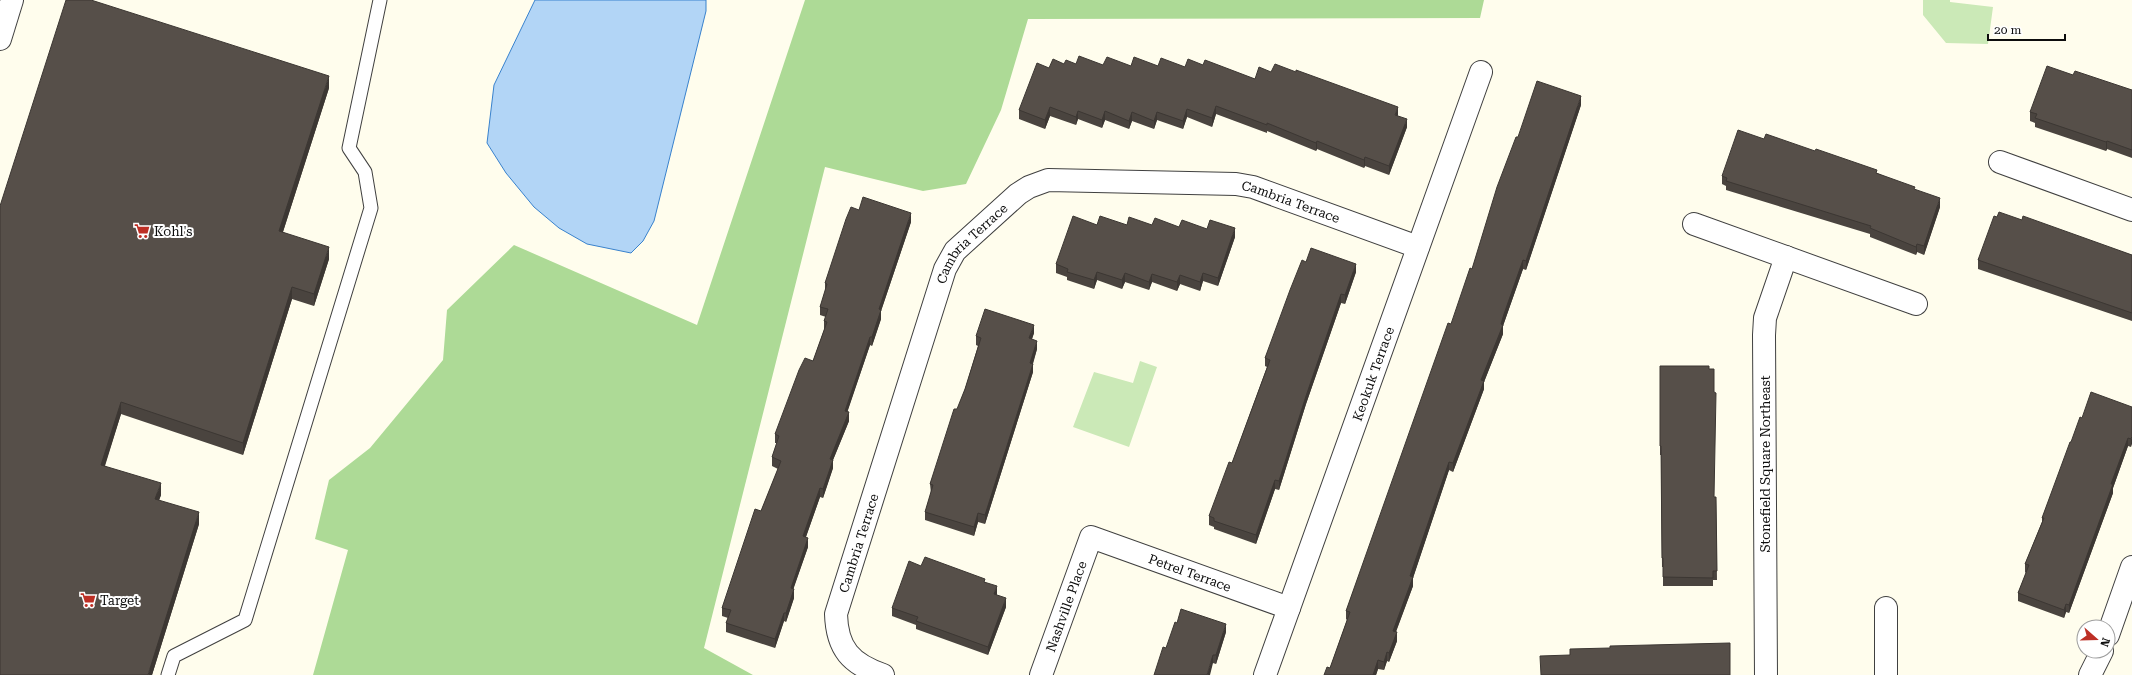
<svg xmlns="http://www.w3.org/2000/svg" width="2132" height="675" font-family="'Roboto Serif',serif">
<style>
.green{fill:#cbe9b7}
.forest{fill:#adda96}
.water{fill:#b2d5f6;stroke:#3982cd}
.lines{fill:none;stroke-linecap:round;stroke-linejoin:round}
.lane-casing{stroke:#404040;stroke-width:15}
.street-casing{stroke:#404040;stroke-width:24}
.lane{stroke:#fff;stroke-width:13}
.street{stroke:#fff;stroke-width:22}
.wall{fill:#4a443f}
.shaded-wall{fill:#3c3733}
.building{fill:#564f49;stroke:#3c3733}
.labels{text-anchor:middle;stroke-width:4;stroke-linejoin:round;paint-order:stroke}
.street-label{font-size:13px;fill:#0d0d0d;stroke:#fff}
.poi-label{font-size:13px;fill:#0d0d0d;stroke:#fff;text-anchor:start}
</style>
<rect width="100%" height="100%" fill="#fffded"/>
<path class="green" d="M1923,0H1950V2L1993,7L1988,44L1946,43L1923,15Z
M1140,361L1157,367L1129,447L1073,427L1094,372L1133,383Z"/>
<path class="forest" d="M805,0H1484L1480,18L1028,19L1001,110L966,184L923,191L825,167L704,648L753,675H313L348,550L315,539L329,480L370,448L443,360L447,310L514,245L697,325Z"/>
<path class="water" d="M535,0H706V11L654,221L643,241L631,253L587,244L559,228L534,207L506,173L487,143L494,85Z"/>
<g class="lines">
<defs>
<path id="lane" d="M168,675L174,656L245,620L371,208L365,172L349,148L380,0"/>
<g id="street">
<path d="M0,39L12,0"/>
<path d="M2000,162L2132,210"/>
<path d="M1694,224L1916,304"/>
<path d="M2108,635L2132,567"/>
<path id="s1" d="M883,675C851,664 837,649 836,614L945,269L955,251L1018,194L1029,187L1048,180L1236,184L1253,187L1418,247"/>
<path id="s2" d="M1041,675L1091,537L1289,608"/>
<path id="s3" d="M1265,675L1481,72"/>
<path d="M1766,675L1764,335L1765,318L1786,257"/>
<path d="M1886,675V608"/>
<path d="M2090,675L2102,651"/>
</g>
</defs>
<use href="#lane" class="lane-casing"/>
<use href="#street" class="street-casing"/>
<use href="#lane" class="lane"/>
<use href="#street" class="street"/>
</g>
<path class="wall" d="M1064,64L1131,66H1158L1185,67L1203,65L1255,79L1271,72L1398,116L1407,127L1389,175L1365,166L1364,168L1317,149L1316,151L1267,131V133L1216,114L1212,127L1187,117L1183,129L1157,120L1154,129L1132,121L1129,129L1105,120L1102,128L1078,119L1076,125L1050,116L1045,129L1019,119V110L1049,68Z
M2073,75L2132,90V158L2107,149L2106,151L2035,127V123L2030,121V112Z
M329,88L283,232L329,259L314,306L292,299L243,455L121,414L105,466L161,495L159,500L199,524L152,675L0,206Z
M1581,105L1526,270L1523,269L1504,323L1503,326V334L1484,382V389L1453,472L1449,470L1413,578V586L1396,632L1397,641L1389,662L1387,661L1384,670L1378,669L1376,675H1324L1330,668L1347,620L1346,619V611L1472,269L1518,137Z
M1764,139L1877,173L1915,190L1940,207L1924,255L1917,252L1916,255L1870,237V234L1726,190V186L1722,184V176Z
M859,210L911,222L881,311V319L872,346L870,345L847,412L849,421L833,460V468L823,498L820,497L806,537L808,547L793,589L794,598L786,622L784,621L775,648L726,632V623L728,618L722,616V608L778,469L772,466V457L777,443H775V434L813,361L824,330V321L826,317L820,315V307L825,292V283Z
M1997,217L2022,220L2132,255V321L1978,269V260Z
M1097,225H1152L1207,229L1235,237L1218,286L1203,281L1200,291L1180,284L1177,291L1152,282L1149,290L1125,282L1122,289L1097,280L1094,289L1067,280V277L1056,273V264Z
M1306,262L1356,272L1345,304L1341,303L1306,404L1279,490L1275,489L1256,544L1214,529V527L1209,525V516L1232,463L1267,367L1265,366V358Z
M1034,333L1032,339L1037,349L1033,364V372L985,524L978,522L974,536L925,520V512L931,493L930,484L965,389L978,346L976,345V336Z
M1660,366L1714,497H1716L1717,580H1713V586H1663V567H1662L1661,455H1660Z
M2132,407L2131,447L2128,446L2113,488V493L2069,613L2066,612L2064,618L2018,601V593L2026,573L2025,572V564L2042,522V518L2082,418Z
M921,566L985,582L997,595L1006,607L988,655L916,629V625L892,616V608Z
M1226,632L1216,664L1166,648Z"/>
<path class="shaded-wall" d="M329,76V88L279,244V231Z
M1581,96V105L1526,270V261Z
M1216,106V114L1212,127V118Z
M1050,107V116L1045,129V120Z
M1398,107V116L1395,115Z
M1187,109V117L1183,129V121Z
M1078,111V119L1076,125V117Z
M1105,111V120L1102,128V120Z
M1132,112V121L1129,129V121Z
M1157,112V120L1154,129V121Z
M1407,119V127L1389,175V166Z
M1317,141V149L1316,151V143Z
M2107,141V149L2106,151V142Z
M1365,157V166L1364,168V160Z
M1940,198V207L1924,255V246Z
M911,213V222L881,311V319L872,346V337L879,309Z
M1235,228V237L1218,286V278Z
M1917,244V252L1916,255V247Z
M329,247V259L314,306V294Z
M1523,260V269L1504,323L1503,326V334L1484,382V389L1453,472V463L1481,380L1501,324L1504,314Z
M1356,264V272L1345,304V295Z
M1097,272V280L1094,289V280Z
M1125,273V282L1122,289V280Z
M1203,273V281L1200,291V282Z
M1152,274V282L1149,290V282Z
M1180,275V284L1177,291V282Z
M292,287V299L243,455V443Z
M1341,294V303L1306,404L1279,490V481L1306,396Z
M1034,325V333L1029,347V338Z
M870,337V345L845,419V411Z
M1037,341V349L1030,372V363Z
M1033,364V372L985,524V515Z
M121,402V414L101,477V465Z
M849,412V421L833,460V468L823,498V489L830,459Z
M2132,436V444L2131,447V439Z
M2128,438V446L2113,488V493L2069,613V605L2111,484Z
M1449,462V470L1413,578V586L1393,639V631L1410,576Z
M1275,480V489L1256,544V535Z
M161,483V495L155,511V499Z
M820,488V497L803,545V536Z
M199,512V524L152,675H148Z
M978,513V522L974,536V527Z
M808,538V547L791,596V588Z
M997,586V595L994,594Z
M794,589V598L786,622V613Z
M1006,598V607L988,655V647Z
M2066,604V612L2064,618V610Z
M784,613V621L775,648V639Z
M1226,624V632L1216,664V655Z
M1397,632V641L1389,662V653Z
M1387,652V661L1384,670V662Z
M1213,655V663L1210,675H1207Z
M1378,660V669L1376,675H1373Z"/>
<path class="building" d="M66,0H91L329,76L279,231L329,247L314,294L292,287L243,443L121,402L101,465L161,483L155,499L199,512L148,675H0V206Z
M1079,56L1103,65L1107,57L1131,66L1134,57L1158,66L1161,58L1185,67L1188,59L1203,65L1205,60L1255,79L1259,67L1271,72L1275,64L1296,72V70L1398,107L1395,115L1407,119L1389,166L1365,157L1364,160L1317,141L1316,143L1267,123V125L1216,106L1212,118L1187,109L1183,121L1157,112L1154,121L1132,112L1129,121L1105,111L1102,120L1078,111L1076,117L1050,107L1045,120L1019,110L1037,63L1049,68L1053,59L1064,64L1066,60L1076,64Z
M2047,66L2073,75L2075,71L2132,90V150L2107,141L2106,142L2035,118L2037,114L2030,112Z
M1537,81L1581,96L1526,261L1523,260L1504,314L1501,324L1503,325L1481,380L1484,381L1453,463L1449,462L1410,576L1413,577L1393,631L1397,632L1389,653L1387,652L1384,662L1378,660L1373,675H1324L1327,667L1330,668L1350,612L1346,611L1448,323L1451,324L1470,268L1472,269L1497,187L1516,137H1518Z
M1738,130L1764,139L1766,134L1815,151L1816,149L1877,170L1876,173L1915,187L1914,189L1940,198L1924,246L1917,244L1916,247L1870,228L1871,226L1726,181L1727,178L1722,176Z
M863,197L911,213L879,309L881,310L872,337H870L845,411L849,412L830,459L833,460L823,489L820,488L803,536L808,538L791,588L794,589L786,613H784L775,639L726,623L731,610L722,608L755,509L761,511L781,461L772,457L779,436L775,434L799,370L805,358L813,361L827,322L824,321L828,309L820,307L827,284L825,283L846,219L851,207L859,210Z
M1999,212L2022,220L2023,216L2132,255V313L1978,260L1994,216L1997,217Z
M1073,216L1097,225L1100,216L1127,225L1129,217L1152,225L1155,218L1179,227L1182,220L1207,229L1210,220L1235,228L1218,278L1203,273L1200,282L1180,275L1177,282L1152,274L1149,282L1125,273L1122,280L1097,272L1094,280L1067,272L1068,269L1056,264Z
M1311,248L1356,264L1345,295L1341,294L1306,396L1279,481L1275,480L1256,535L1214,521V518L1209,516L1229,462L1232,463L1270,360L1265,358L1290,290L1302,260L1306,262Z
M985,309L1034,325L1029,338L1037,341L1030,363L1033,364L985,515L978,513L974,527L925,512L933,485L930,484L954,409H957L965,389L981,338L976,336Z
M1660,366H1709V369H1714V392L1716,393L1714,497H1716L1717,571H1713V578L1663,577V558H1662L1661,446H1660Z
M2091,392L2132,407V436L2131,439L2128,438L2111,484H2113L2069,605L2066,604L2064,610L2018,593L2029,565L2025,564L2044,518H2042L2070,442H2071L2080,417L2082,418Z
M925,557L985,579L984,582L997,586L994,594L1006,598L988,647L916,621L918,617L892,608L909,561L921,566Z
M1181,609L1226,624L1216,655H1213L1207,675H1154L1163,647L1166,648L1175,622L1177,623Z
M1730,643V675H1541L1540,656L1570,655V649L1610,648V646Z"/>
<defs>
<symbol id="supermarket-bare" viewBox="-9 -9 18 18"><path d="M-6-5.5h2.5l.6 2H6L4.5 2H-2.5L-4.4-4H-6ZM-1.5 3.2a1.3 1.3 0 1 0 .1 0ZM3 3.2a1.3 1.3 0 1 0 .1 0Z" fill="#bd2f25" stroke="#fff" stroke-width="2.5" paint-order="stroke"/></symbol>
</defs>
<g fill-rule="evenodd">
<use href="#supermarket-bare" x="131" y="220" width="22" height="22"/>
<use href="#supermarket-bare" x="77" y="589" width="22" height="22"/>
</g>
<g class="labels">
<g class="street-label">
<text dy="5" stroke="none"><textPath href="#s1" startOffset="830">Cambria Terrace</textPath></text>
<text dy="5" stroke="none"><textPath href="#s1" startOffset="482">Cambria Terrace</textPath></text>
<text dy="5" stroke="none"><textPath href="#s3" startOffset="320">Keokuk Terrace</textPath></text>
<text transform="translate(1765 464) rotate(-90)" y="5">Stonefield Square Northeast</text>
<text dy="5" stroke="none"><textPath href="#s1" startOffset="158">Cambria Terrace</textPath></text>
<text dy="5" stroke="none"><textPath href="#s2" startOffset="252">Petrel Terrace</textPath></text>
<text dy="5" stroke="none"><textPath href="#s2" startOffset="73">Nashville Place</textPath></text>
</g>
<g class="poi-label">
<text x="154" y="236">Kohl's</text>
<text x="100" y="605">Target</text>
</g>
</g>
<g transform="translate(2096 639) rotate(110)"><circle r="19" fill="#ffffff" stroke="#9e9e9e"/>
<path d="M0-3L7 15L0 10L-7 15Z" fill="#bd2f25"/>
<text y="-6" font-size="11" font-weight="bold" text-anchor="middle" fill="#0d0d0d">N</text>
</g>
<path d="M1988 34v6h77v-6" fill="none" stroke="#0d0d0d" stroke-width="2"/>
<text x="1994" y="34" font-size="12" fill="#0d0d0d" stroke="#ffffff" stroke-width="3" paint-order="stroke">20 m</text>
</svg>
